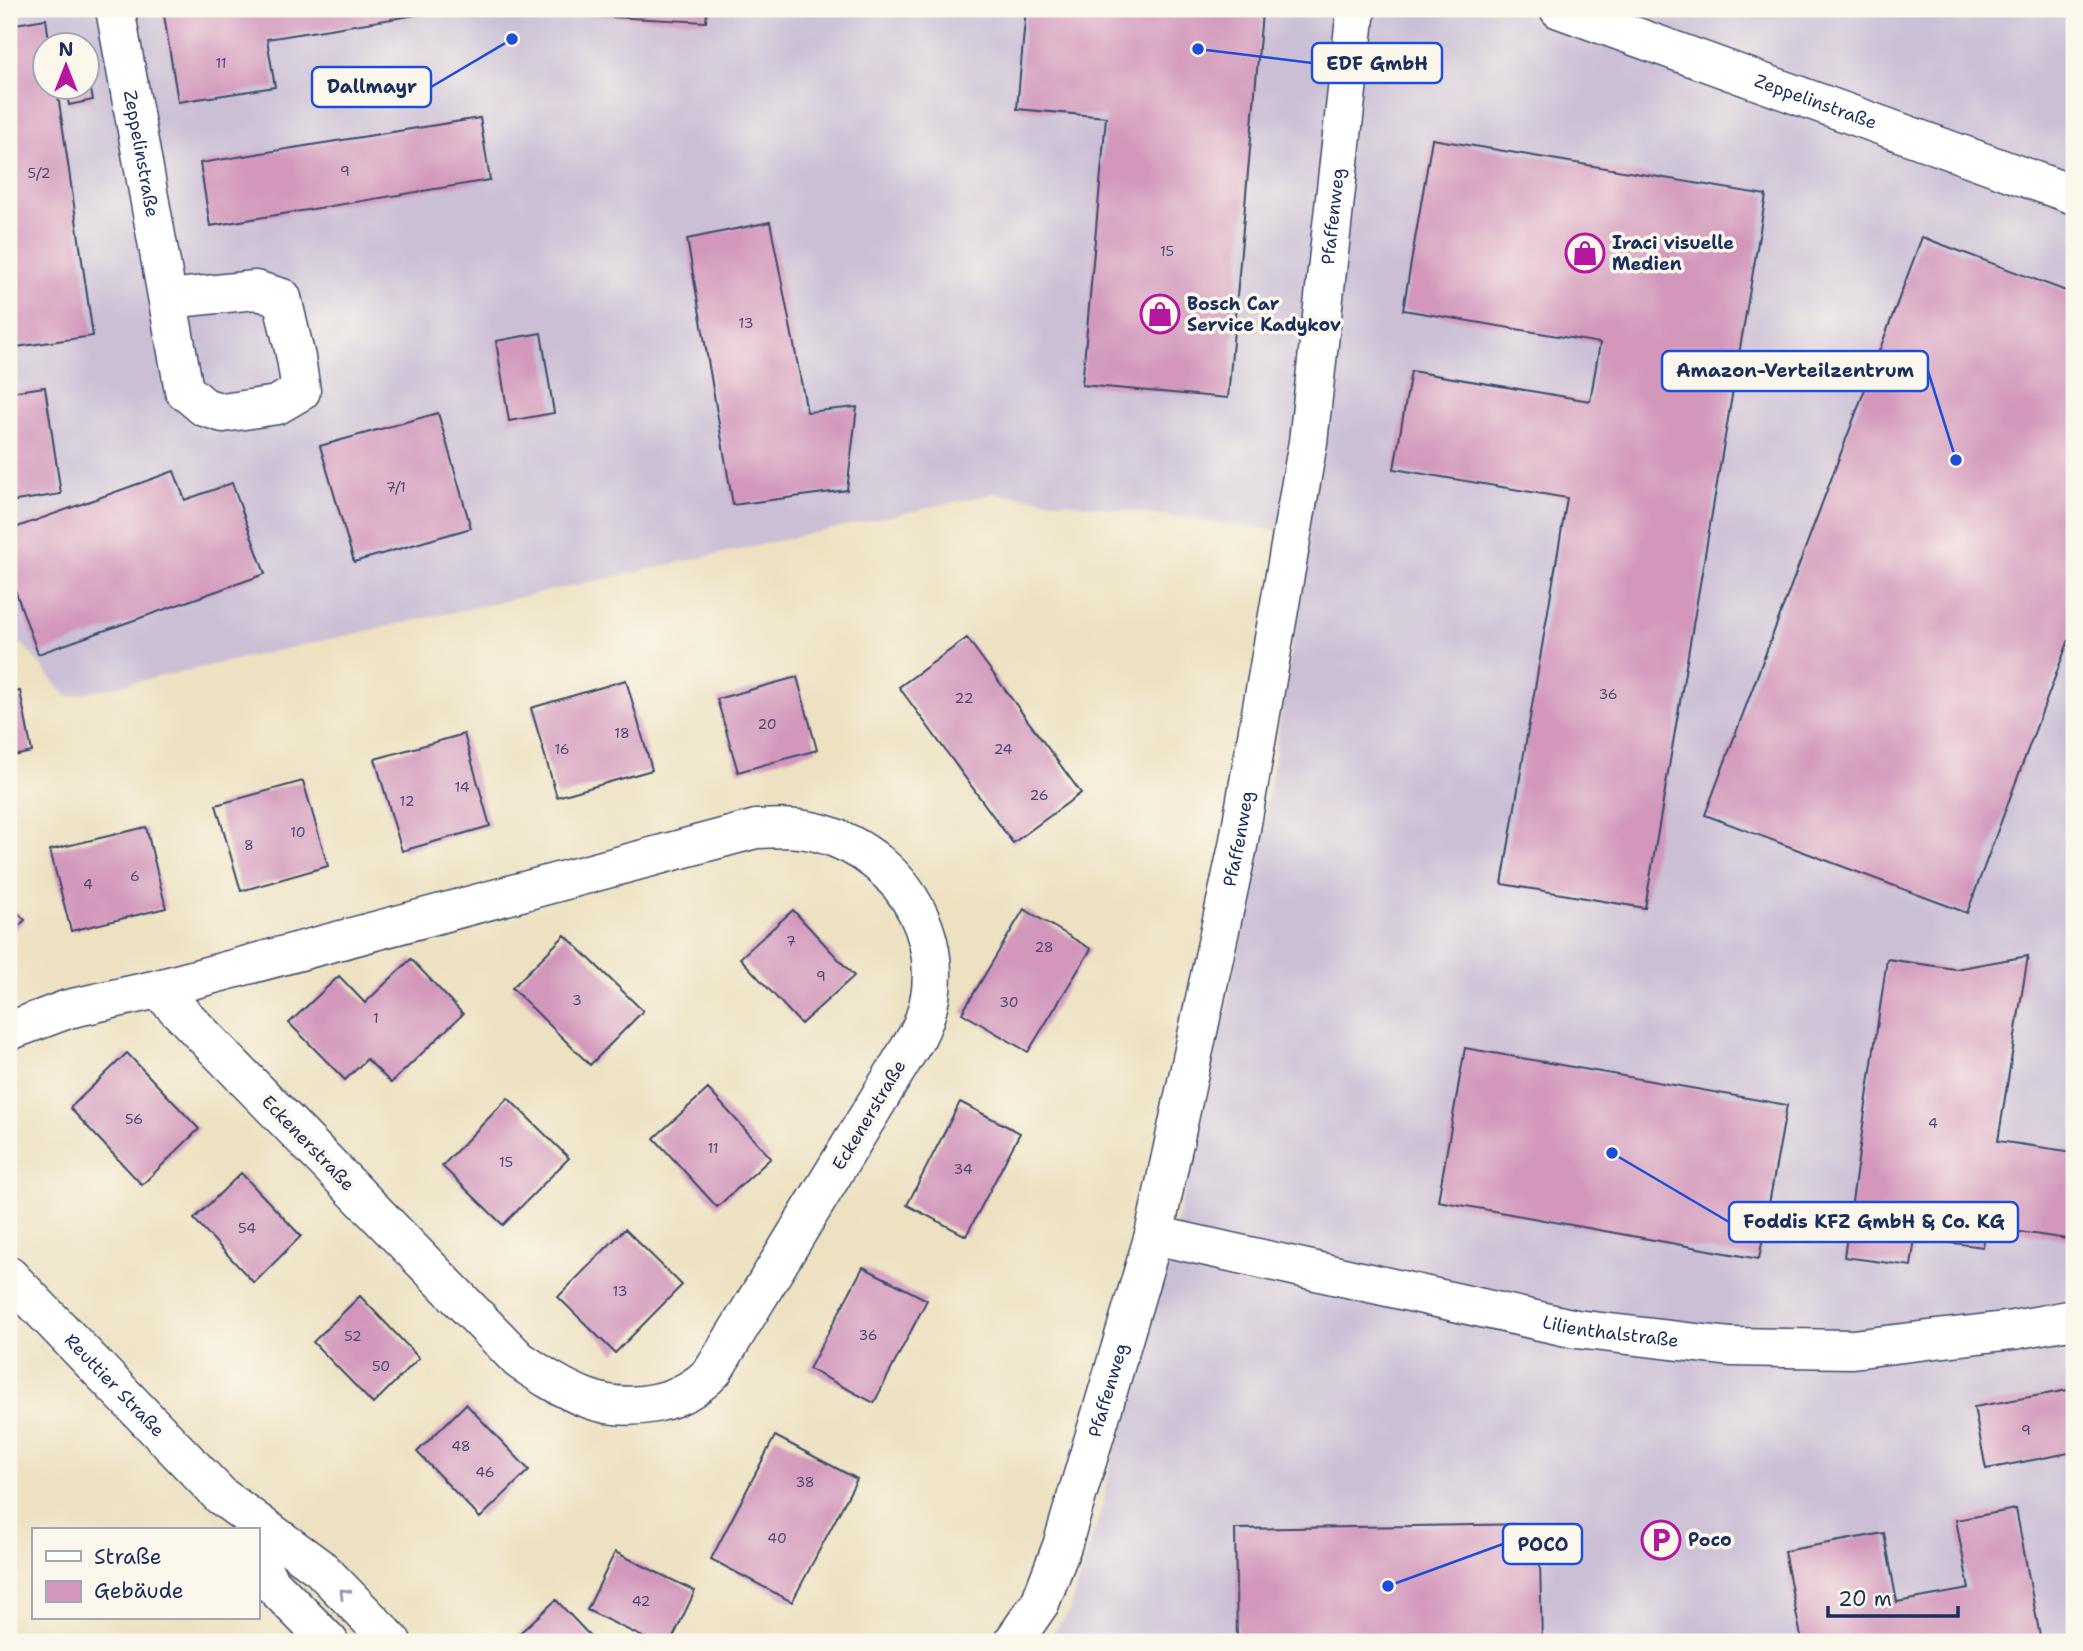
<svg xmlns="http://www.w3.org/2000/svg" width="2083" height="1651" font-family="'Shantell Sans',sans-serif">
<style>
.industrial{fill:#cbbfd5;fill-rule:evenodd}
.building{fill:#d297bb}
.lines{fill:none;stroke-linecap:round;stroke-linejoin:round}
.minor-casing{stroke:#3a4a6d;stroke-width:41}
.major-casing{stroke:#3a4a6d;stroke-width:41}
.minor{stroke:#fff;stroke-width:38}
.major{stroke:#fff;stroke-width:38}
.oneway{stroke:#8d97ae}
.labels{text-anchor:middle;stroke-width:7;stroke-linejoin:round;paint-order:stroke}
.number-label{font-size:14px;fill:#494975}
.street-label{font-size:18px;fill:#1b2f5e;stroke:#fbf7ec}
.poi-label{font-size:18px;font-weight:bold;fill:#1b2f5e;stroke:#fbf7ec;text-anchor:start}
.leader{fill:none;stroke:#1d4ed8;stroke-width:2.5}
.callout-dot{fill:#1d4ed8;stroke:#fbf7ec;stroke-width:2.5}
.callout{fill:#fbf7ec;stroke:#1d4ed8;stroke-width:2.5}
.callout-label{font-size:19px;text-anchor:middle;font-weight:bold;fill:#1b2f5e}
</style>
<rect width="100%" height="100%" fill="#fbf7ec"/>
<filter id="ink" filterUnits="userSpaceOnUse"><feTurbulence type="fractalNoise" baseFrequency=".0143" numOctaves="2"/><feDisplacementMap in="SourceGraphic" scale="14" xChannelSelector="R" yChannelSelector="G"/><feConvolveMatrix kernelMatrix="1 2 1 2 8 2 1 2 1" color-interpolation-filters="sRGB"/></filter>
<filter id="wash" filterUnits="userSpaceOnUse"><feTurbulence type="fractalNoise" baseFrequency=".00686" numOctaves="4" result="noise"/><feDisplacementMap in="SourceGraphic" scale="28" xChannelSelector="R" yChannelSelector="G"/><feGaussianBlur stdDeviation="1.57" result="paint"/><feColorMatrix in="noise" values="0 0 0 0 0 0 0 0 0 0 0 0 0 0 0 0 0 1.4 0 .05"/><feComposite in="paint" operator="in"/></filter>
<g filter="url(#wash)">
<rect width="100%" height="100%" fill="#ede1c1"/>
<path class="industrial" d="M9,9H2074V1642H1046L1070,1610L1103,1504L1120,1416L1184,1194L1253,889L1310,535L996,493L67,697L23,644L9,648ZM46,46H88V88H46Z"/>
<g id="blocks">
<path class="building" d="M163,9H448V10L267,39L275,87L178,102Z
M497,9H707L706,22L497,11Z
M1026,9H1210L1262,13L1228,398L1082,385L1106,117L1017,109Z
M46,19L50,46H46V88H57L93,336L9,348V25Z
M90,85L93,100L69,105L66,90Z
M480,118L490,180L210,226L200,163Z
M1432,139L1766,195L1645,908L1502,884L1567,498L1394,469L1411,371L1590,401L1600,343L1403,310Z
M770,222L807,412L857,407L847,490L733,505L687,239Z
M1922,237L2074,294V626L1967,913L1705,815Z
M541,333L554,413L509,421L496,341Z
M45,387L61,494L9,502V392Z
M438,413L471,528L354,562L320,446Z
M174,471L185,500L232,483L265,574L38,654L9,573V530Z
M967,638L1081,793L1013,843L899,687Z
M797,677L817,750L738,772L717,699Z
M626,680L652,770L557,797L531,708Z
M20,691L32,752L9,757V693Z
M464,734L490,826L402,851L375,759Z
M303,781L328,866L241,891L216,805Z
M146,827L166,908L71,931L50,850Z
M9,904L25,920L9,935Z
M1024,909L1091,949L1028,1052L962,1013Z
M793,910L854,976L801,1024L740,958Z
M565,935L643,1011L590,1065L512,988Z
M2028,956L1998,1141L2074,1152V1240L1986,1227L1983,1247L1915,1238L1911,1266L1844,1257L1887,959L1955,969Z
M411,959L463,1014L391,1083L367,1059L345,1080L289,1023L339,976L365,1003Z
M1465,1048L1787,1105L1759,1259L1438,1201Z
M127,1053L199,1129L142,1185L70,1108Z
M708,1089L771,1158L717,1207L654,1138Z
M508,1098L569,1158L503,1225L442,1166Z
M960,1102L1020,1133L966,1236L907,1205Z
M241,1173L301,1236L254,1283L194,1219Z
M625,1229L682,1285L615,1353L558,1297Z
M863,1267L927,1300L874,1403L809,1369Z
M360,1296L419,1358L373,1404L313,1342Z
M2074,1389V1452L1986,1469L1974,1407Z
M466,1404L529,1470L480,1518L417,1452Z
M775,1436L857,1479L792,1602L711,1559Z
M2016,1509L2041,1642H1802L1784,1551L1884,1533L1897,1602L1969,1589L1956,1520Z
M1539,1524L1542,1642H1237L1235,1529Z
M615,1552L695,1591L671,1642H653L587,1610Z
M556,1600L592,1638L587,1642H510Z"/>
</g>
</g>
<g filter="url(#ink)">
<use href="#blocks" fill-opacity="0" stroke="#3a4a6d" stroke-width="2"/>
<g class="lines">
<defs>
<g id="minor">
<path id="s1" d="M115,9L184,390L204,407L223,413L277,405L301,391L296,358L282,298L255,290L168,299"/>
<path id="s2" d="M1559,9L2074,195"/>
<path d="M9,1031L68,1009L158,989L756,829C778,828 799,827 820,833C908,857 959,953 917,1036L713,1371C682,1405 628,1414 586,1398C562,1389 540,1374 519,1360L158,989"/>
<path id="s3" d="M1154,1235L1576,1329L1731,1347L1852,1349L2013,1330L2074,1319"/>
<path id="s4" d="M1013,1642L1040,1603L1062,1546L1154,1235L1238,846L1308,442L1356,9"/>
</g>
<g id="major">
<path id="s5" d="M9,1276L221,1496L321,1569L392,1642"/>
<path d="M257,1559L269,1581L329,1642"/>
</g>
</defs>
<use href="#minor" class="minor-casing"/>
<use href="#major" class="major-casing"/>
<use href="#minor" class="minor"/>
<use href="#major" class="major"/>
</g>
<defs><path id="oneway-chevron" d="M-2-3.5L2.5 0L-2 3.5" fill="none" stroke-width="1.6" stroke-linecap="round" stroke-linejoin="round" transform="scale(1.75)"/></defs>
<use class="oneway" href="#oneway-chevron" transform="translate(344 1593) rotate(-134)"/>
</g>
<defs>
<symbol id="shop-ring" viewBox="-11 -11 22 22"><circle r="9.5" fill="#fbf7ec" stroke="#b5179e" stroke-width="1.5"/><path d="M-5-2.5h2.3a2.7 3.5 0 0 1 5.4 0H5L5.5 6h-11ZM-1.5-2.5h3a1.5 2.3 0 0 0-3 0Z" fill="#b5179e"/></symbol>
<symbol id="parking-ring" viewBox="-11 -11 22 22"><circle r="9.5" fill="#fbf7ec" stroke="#b5179e" stroke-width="1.5"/><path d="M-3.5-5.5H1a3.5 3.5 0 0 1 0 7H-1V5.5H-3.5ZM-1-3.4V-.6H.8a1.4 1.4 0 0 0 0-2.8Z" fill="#b5179e"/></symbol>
</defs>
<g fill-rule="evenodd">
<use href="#shop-ring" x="1563" y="231" width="44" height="44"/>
<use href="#shop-ring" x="1138" y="292" width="44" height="44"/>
<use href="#parking-ring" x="1639" y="1518" width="44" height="44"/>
</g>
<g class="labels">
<g class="number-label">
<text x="221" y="68">11</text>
<text x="345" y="176">9</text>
<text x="39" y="178">5/2</text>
<text x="1167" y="256">15</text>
<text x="746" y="328">13</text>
<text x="396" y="492">7/1</text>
<text x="1608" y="699">36</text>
<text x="964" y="703">22</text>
<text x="767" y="729">20</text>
<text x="622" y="738">18</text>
<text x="562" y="754">16</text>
<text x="1003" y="754">24</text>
<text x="462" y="792">14</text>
<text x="1039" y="800">26</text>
<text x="407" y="806">12</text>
<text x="298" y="837">10</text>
<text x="249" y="850">8</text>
<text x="135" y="881">6</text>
<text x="88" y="889">4</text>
<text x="791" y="946">7</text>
<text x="1044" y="952">28</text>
<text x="821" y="981">9</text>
<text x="577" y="1005">3</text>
<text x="1009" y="1007">30</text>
<text x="376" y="1023">1</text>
<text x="134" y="1124">56</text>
<text x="1933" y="1128">4</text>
<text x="713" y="1153">11</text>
<text x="506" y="1167">15</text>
<text x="963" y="1174">34</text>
<text x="247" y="1233">54</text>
<text x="620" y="1296">13</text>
<text x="868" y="1340">36</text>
<text x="353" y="1341">52</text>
<text x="381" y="1371">50</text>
<text x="2026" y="1435">9</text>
<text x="461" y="1451">48</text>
<text x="485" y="1477">46</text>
<text x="805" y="1487">38</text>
<text x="777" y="1543">40</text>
<text x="641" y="1606">42</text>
</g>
<g class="street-label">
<text dy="6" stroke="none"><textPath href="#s2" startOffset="273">Zeppelinstraße</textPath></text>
<text dy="6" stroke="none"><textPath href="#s1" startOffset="147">Zeppelinstraße</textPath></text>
<text dy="6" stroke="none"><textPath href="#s4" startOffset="1468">Pfaffenweg</textPath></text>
<text dy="6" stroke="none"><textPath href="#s4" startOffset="838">Pfaffenweg</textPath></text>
<text transform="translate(869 1115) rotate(-59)" y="6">Eckenerstraße</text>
<text transform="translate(308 1143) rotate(46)" y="6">Eckenerstraße</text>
<text dy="6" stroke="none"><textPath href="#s3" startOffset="467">Lilienthalstraße</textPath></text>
<text dy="6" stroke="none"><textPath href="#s5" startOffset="152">Reuttier Straße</textPath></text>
<text dy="6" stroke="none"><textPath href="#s4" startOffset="271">Pfaffenweg</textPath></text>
</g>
<g class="poi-label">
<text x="1612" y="249">Iraci visuelle<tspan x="1612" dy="21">Medien</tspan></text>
<text x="1187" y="310">Bosch Car<tspan x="1187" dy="21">Service Kadykov</tspan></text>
<text x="1688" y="1546">Poco</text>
</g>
</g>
<path class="leader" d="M1198 49L1312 63M512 39L431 87M1956 460L1928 371M1612 1153L1729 1222M1388 1586L1503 1544"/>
<g class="callout-dot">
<circle cx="1198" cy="49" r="7"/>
<circle cx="512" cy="39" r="7"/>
<circle cx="1956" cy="460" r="7"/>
<circle cx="1612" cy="1153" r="7"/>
<circle cx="1388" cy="1586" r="7"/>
</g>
<g class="callout">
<rect x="1312" y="43" width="130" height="40" rx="7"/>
<rect x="312" y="67" width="119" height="40" rx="7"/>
<rect x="1662" y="351" width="266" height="40" rx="7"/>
<rect x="1729" y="1202" width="289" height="40" rx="7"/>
<rect x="1503" y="1524" width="79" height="40" rx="7"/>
</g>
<g class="callout-label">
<text x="1377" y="70">EDF GmbH</text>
<text x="372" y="93">Dallmayr</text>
<text x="1795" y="377">Amazon-Verteilzentrum</text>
<text x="1874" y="1228">Foddis KFZ GmbH &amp; Co. KG</text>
<text x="1543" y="1551">POCO</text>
</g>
<rect width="2083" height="1651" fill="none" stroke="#fbf7ec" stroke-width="35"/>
<rect x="32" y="1528" width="228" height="91" fill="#fbf7ec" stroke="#a1a7b3" stroke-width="2"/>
<rect x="46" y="1551" width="35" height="10" fill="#ffffff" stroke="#a1a7b3" stroke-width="2"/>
<text x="94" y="1564" font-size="21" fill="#1b2f5e">Straße</text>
<rect x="46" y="1581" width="35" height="21" fill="#d297bb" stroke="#a1a7b3" stroke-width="2"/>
<text x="94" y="1598" font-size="21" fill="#1b2f5e">Gebäude</text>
<g transform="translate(66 66)"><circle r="33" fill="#fbf7ec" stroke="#a1a7b3" stroke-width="2"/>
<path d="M0-5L12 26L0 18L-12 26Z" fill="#b5179e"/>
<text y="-10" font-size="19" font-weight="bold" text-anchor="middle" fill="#1b2f5e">N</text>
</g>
<path d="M1828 1606v10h130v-10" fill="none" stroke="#1b2f5e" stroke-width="3.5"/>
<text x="1838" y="1606" font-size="21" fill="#1b2f5e" stroke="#fbf7ec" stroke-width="5" paint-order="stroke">20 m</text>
</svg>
